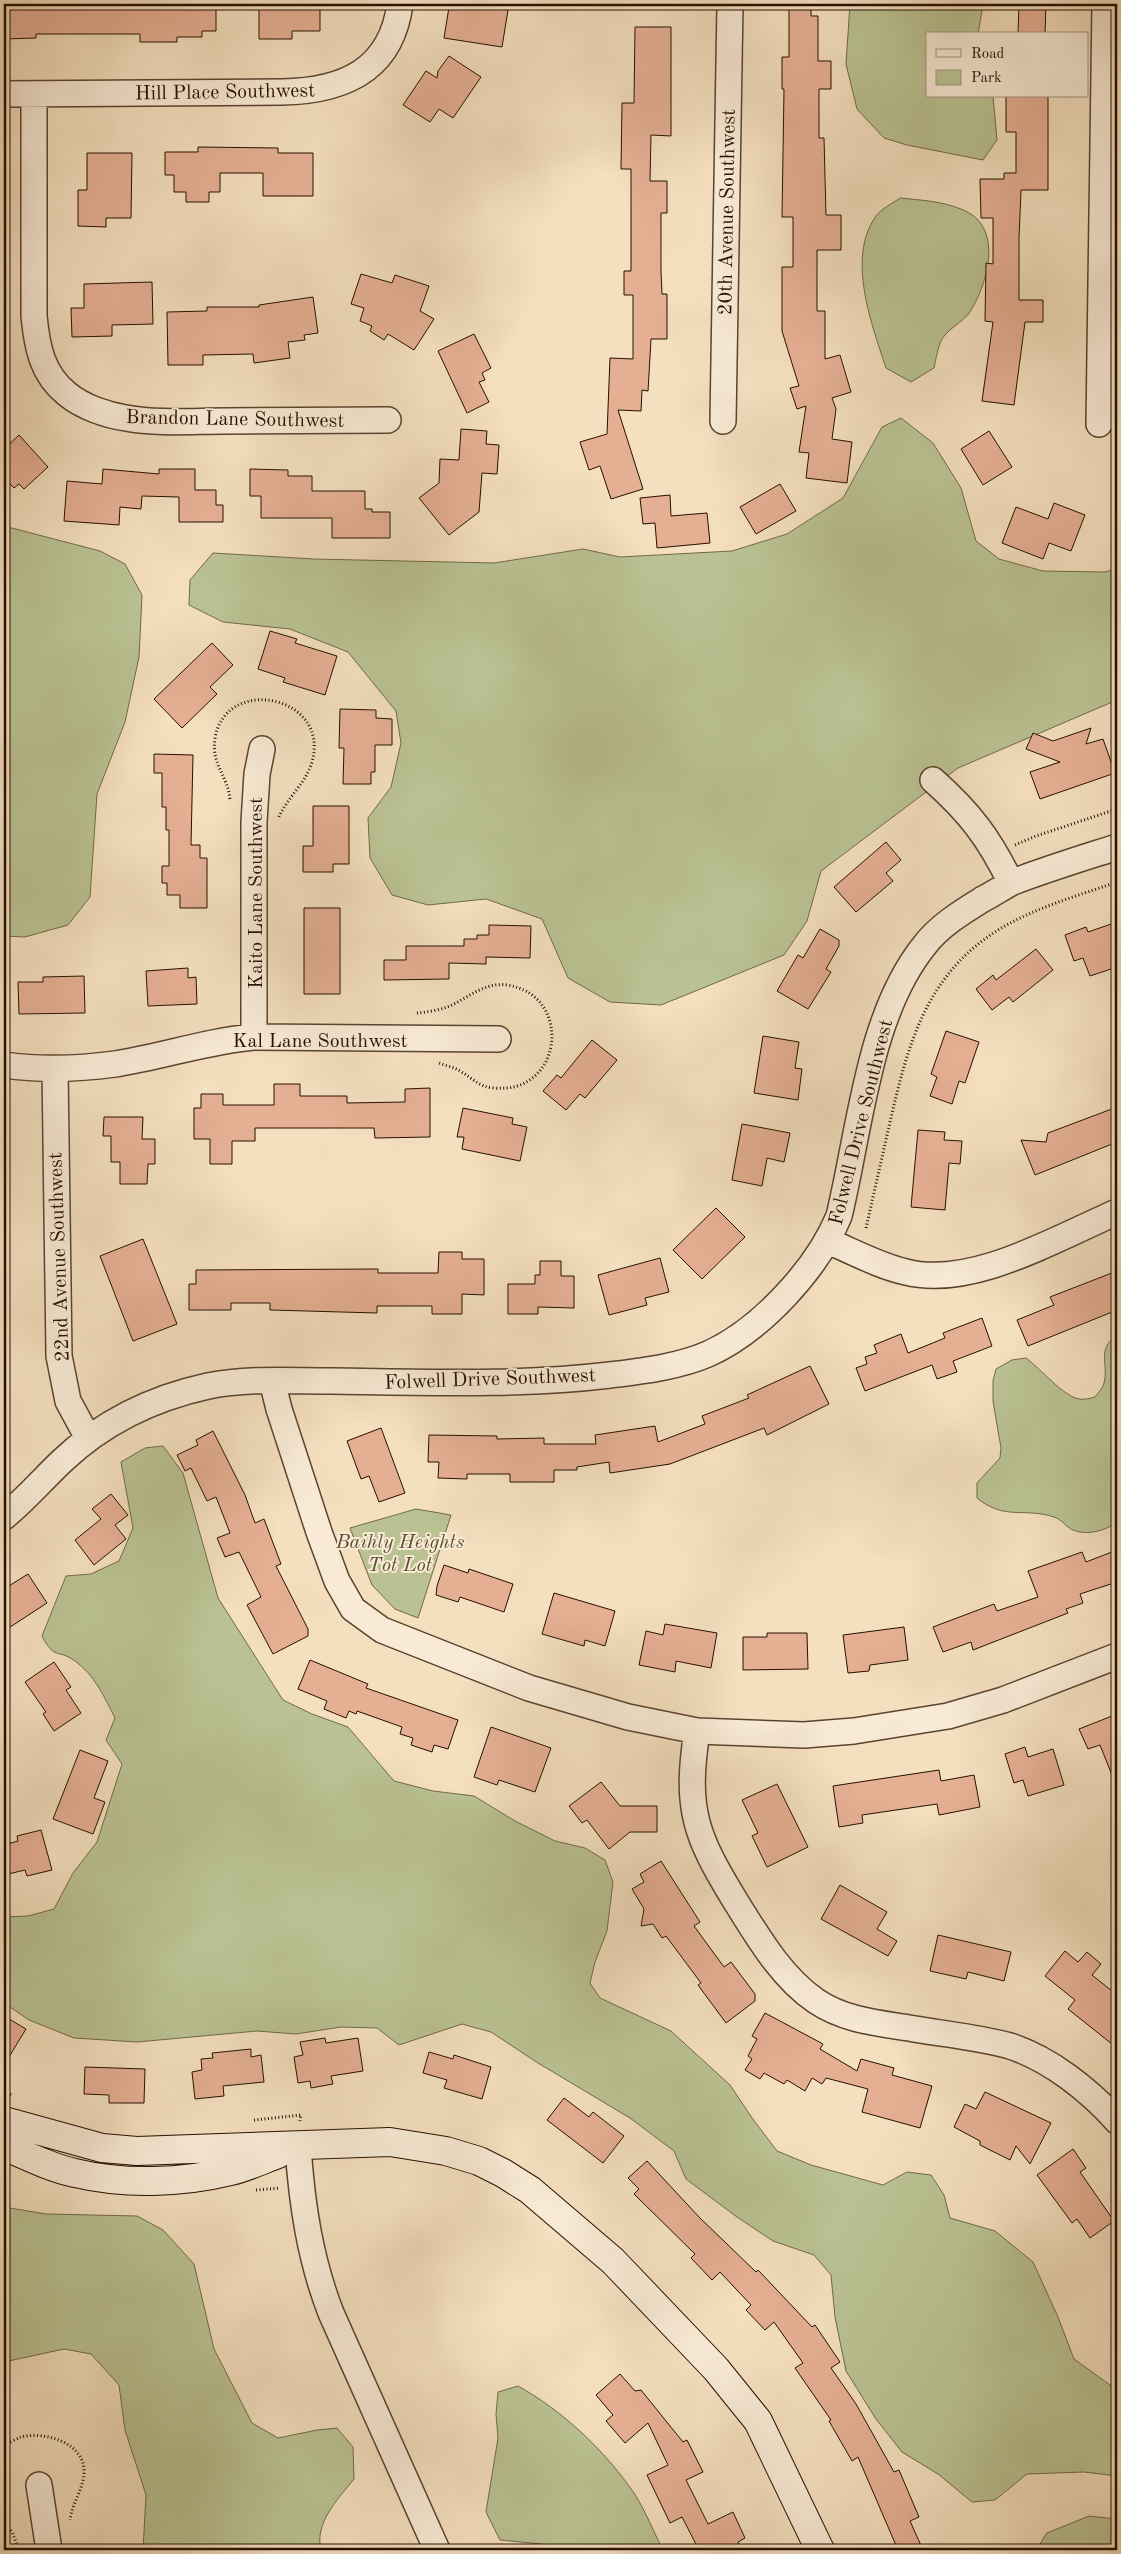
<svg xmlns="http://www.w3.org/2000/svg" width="1121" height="2554" font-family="'Old Standard TT',serif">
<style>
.green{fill:#bac293;stroke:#70694a}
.building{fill:#e5af94;stroke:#261000}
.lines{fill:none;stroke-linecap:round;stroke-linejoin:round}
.street-casing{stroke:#5a4430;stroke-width:28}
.secondary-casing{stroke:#261000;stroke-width:30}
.path{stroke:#261000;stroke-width:3;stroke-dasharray:1 2.5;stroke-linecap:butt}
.street{stroke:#f8ead5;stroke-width:25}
.secondary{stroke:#f8ead5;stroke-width:28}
.labels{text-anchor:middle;stroke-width:4;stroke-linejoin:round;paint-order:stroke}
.street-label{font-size:20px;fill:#261000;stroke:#f8ead5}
.park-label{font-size:20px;font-style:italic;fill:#5a4e33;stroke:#f8ead5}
</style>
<rect width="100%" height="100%" fill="#f4dfbf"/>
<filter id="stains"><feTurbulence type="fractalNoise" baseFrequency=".004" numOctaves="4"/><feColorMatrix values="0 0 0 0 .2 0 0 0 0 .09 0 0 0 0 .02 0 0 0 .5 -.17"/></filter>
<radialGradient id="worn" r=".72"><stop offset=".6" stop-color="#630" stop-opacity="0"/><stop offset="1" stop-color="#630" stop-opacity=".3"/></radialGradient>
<path class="green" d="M850,4H983L978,34H927V96H993L997,140L983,160L907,145L884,138L857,109L846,64Z
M900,198C920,200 941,201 961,209C1004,225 989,281 970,312C963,322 949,328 942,339C938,346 936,359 934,368L911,382L886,368C872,325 846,258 876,216C881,209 893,203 900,198Z
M901,418L933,443L961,488L976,541L999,559L1043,571L1105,572L1117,569V700L958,768L821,871L807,921L784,955L661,1005L610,1002L568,978L542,919L486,899L428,905L392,895L370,858L368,818L391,787L401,743L396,711L348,652L290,629L223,622L189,605L190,580L213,553L314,559L494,563L583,549L620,557L732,551L787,534L843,498L882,427Z
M4,526L100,551L125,564L142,595L139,657L125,722L97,794L90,897L68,925L25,937L4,936Z
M1117,1335V1506L1114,1511L1111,1526C1100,1532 1085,1535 1073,1530C1066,1527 1061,1519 1054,1517C1024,1507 1005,1521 977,1498V1483L1000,1458L1001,1448L993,1401V1381L996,1369L1012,1360L1026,1358C1041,1369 1063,1396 1079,1399C1084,1400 1091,1398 1095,1397C1098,1393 1103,1388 1104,1383C1109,1364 1096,1350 1117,1335Z
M163,1446L183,1473L218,1598L283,1700L312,1714L348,1727L394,1781L433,1791L474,1796L515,1821L555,1841L585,1848L605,1860L613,1882L607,1931L595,1962L590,1983L600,1998L671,2031L696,2054L730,2085L752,2118L777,2151L811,2165L883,2185L907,2172L931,2175L944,2195L950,2218L995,2231L1033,2262L1058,2317L1074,2359L1117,2390V2476L1084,2472L1027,2474L995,2500L972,2502L938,2474L902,2452L876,2419L846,2371L835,2317L831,2275L814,2255L773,2241L737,2217L686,2179L674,2151L630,2118L538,2063L491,2032L462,2024L399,2045L377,2028L341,2027L296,2034L257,2031L137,2042L74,2038L29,2020L4,2003V1917L28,1916L54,1909L73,1873L97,1842L122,1764L106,1740L115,1718C105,1698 94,1674 75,1661C57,1648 55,1661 42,1636L66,1576L91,1574L119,1561L133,1528L121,1462L145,1448Z
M416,1509L451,1515L418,1618L395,1609L372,1585L350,1528Z
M4,2207L46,2214L137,2216L163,2230L194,2264L214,2349L252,2423L278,2438L317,2430L337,2428L353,2447L354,2479C338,2499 314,2523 321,2550H143L146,2495L125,2430L119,2385L91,2354L64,2349L4,2362Z
M518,2386C561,2410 600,2446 629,2486C643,2504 652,2529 663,2550H550L541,2544L500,2540L486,2512L498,2438L496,2414L498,2392Z
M1089,2516L1117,2519V2550H1036L1047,2533Z"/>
<path class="building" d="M4,4H123V7H161V4H216V31H202V37H177V42H140V34H36V38L4,39Z
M259,4H320V31H292V39H259Z
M466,4H509L502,47L444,38L449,7L465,9Z
M789,4H811V16H818V61H831V89H819V138H824L826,215H841V250H817V311H825V359L840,355L851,392L832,398L836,409L832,439L852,442L847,483L806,478L809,453L799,452L806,406L797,409L790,388L799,386L782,331V267H793V217H782L784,89H782V57H789Z
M1019,4H1046L1045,34H1018Z
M635,27H671V136L651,135L650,181H667V213H661V271L662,294H667V339H651L648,391L642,390L641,411L618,410L643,489L611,499L600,466L589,470L580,442L607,434L610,358L633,359V295H624V271H631V169H621L622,103H634Z
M449,56L481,77L453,118L439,109L430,122L403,105L426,71L437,78L438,71Z
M1006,96H1048V190H1021L1019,238V300H1043V322H1025L1014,405L982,401L993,322L985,321L986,263L993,264V218H981L980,179H1004V173H1016V132H1006Z
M198,147L278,148V153H313V196H263V173H220V192H209V202H186V192H174V175H165V152H198Z
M87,153H132L131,218H106V227L78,226V190H87Z
M361,274L392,283L395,275L429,286L420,311L434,319L414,350L388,334L384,340L370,331L372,326L360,321L364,308L351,304Z
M152,282L153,324L112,325V336L72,337L71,308H84V284Z
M313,297L318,333L304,335L305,340L288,342L290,358L254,363L253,354L203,355V365H168L167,312L207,311V307H259V305Z
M474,334L491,368L482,373L485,380L479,382L489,402L467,413L438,351Z
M461,429L487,431L486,444L499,445L497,474L482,473L479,512L449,535L419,498L439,483L440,459L459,460Z
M989,431L1012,467L983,485L961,449Z
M19,435L48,467L24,489L19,484L14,488L4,478V449Z
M103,469L159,474V469H195V490H216V505H223V522H179V497L142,496L141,509L120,507L119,525L64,521L67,481L102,484Z
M250,469L288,470V476H312V491H365V509H372V512H390V538H332V518H261V496H250Z
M780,484L796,511L756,534L740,507Z
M670,495L671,516L707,513L710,543L657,548L655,523L643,524L640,498Z
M1054,503L1085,515L1071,551L1049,543L1043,559L1002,543L1016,507L1048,519Z
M270,631L297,639L295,643L337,656L325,695L283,682L285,678L258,669Z
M212,643L233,665L210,687L217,694L182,728L154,699Z
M340,709L376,710V718L392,719V745H375V772H371V784H343L344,748H339Z
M1091,728L1086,744L1103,739L1115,773L1040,799L1030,772L1060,762L1026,749L1033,733L1053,741Z
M154,754L193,755L191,845H200V858H207V908H180V895H167V883H162V866H169V830H166V807H162V773H154Z
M313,806H349V864H333V872H303V846H313Z
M886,842L901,860L886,873L893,881L856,912L834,887Z
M304,908H340V994H304Z
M1117,922V957L1111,959L1114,968L1090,976L1083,958L1074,961L1065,935L1086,927L1088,932Z
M489,925L531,926L530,958L486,957V964L449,963V979L384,980V960H406V946H464V939H477V935H489Z
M820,929L839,940V946L826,969L831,972L808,1009L777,991L798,955L803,958Z
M1036,949L1053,970L1013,1002L1009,997L992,1010L976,989L993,975L996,980Z
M188,968V978L196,977L197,1004L148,1006L146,971Z
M84,976L85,1013L19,1014L18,982H43V977Z
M946,1031L979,1042L965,1083L959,1081L952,1104L930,1096L937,1077L931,1074Z
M763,1036L799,1042L795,1068L802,1069L798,1100L754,1093Z
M592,1040L617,1060L585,1098L580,1094L566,1110L543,1091L557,1075L561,1078Z
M274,1084H300V1096H347V1103L405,1102V1089L430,1088V1137L375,1138L374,1128H255V1141H232V1164H210V1139H194V1108H201V1094H223V1105H274Z
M1117,1107V1142L1035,1175L1021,1140L1046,1142L1048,1133Z
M463,1108L513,1118L512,1124L527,1127L520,1161L462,1149L464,1137H457Z
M104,1117H143L142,1139H155V1164H148L147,1184H120V1162H111V1136H103Z
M742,1124L790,1133L784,1162L767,1158L762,1186L732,1180Z
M918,1130L945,1132L944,1140L962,1141L960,1164L949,1163L945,1210L911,1207Z
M716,1208L745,1237L702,1279L673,1250Z
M143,1239L177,1324L133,1341L100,1256Z
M439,1252H462V1259H484V1295L462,1294V1314H432V1306H377V1313L270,1310V1303H231V1310H189V1284H196V1270L378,1269V1273H438Z
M660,1258L669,1292L645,1298L647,1305L609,1315L598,1275Z
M540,1261H561V1276H574V1308L538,1307V1314H508V1284H535V1275H540Z
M1117,1271V1310L1028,1346L1017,1320L1054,1305L1050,1297Z
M982,1318L992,1346L953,1361L957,1372L937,1379L932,1365L865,1391L856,1368L867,1364L865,1357L877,1353L874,1345L901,1334L908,1353L945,1338L943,1333Z
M810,1366L829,1404L767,1435L764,1428L670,1464L610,1473L609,1462L577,1467V1470H554V1482H510V1474H467V1479L438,1478L439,1462H428L429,1435L497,1436V1439L544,1438V1444H596L595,1435L655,1426L658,1442L705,1424L702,1416L749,1398L747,1395Z
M381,1428L405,1493L379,1502L369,1476L361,1479L347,1441Z
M213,1431L245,1495L255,1523L264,1519L281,1564L276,1566L308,1629V1636L273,1654L247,1605L261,1597L239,1552L225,1557L217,1538L230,1533L216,1497L207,1501L191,1468L185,1471L177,1455L198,1445L196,1440Z
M111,1494L128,1515L115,1525L126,1539L94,1565L75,1540L101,1519L92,1509Z
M1117,1550V1582L1080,1594L1083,1603L1066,1609L1068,1613L973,1650L971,1642L943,1652L933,1627L994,1604L997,1611L1038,1597L1028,1571L1082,1552L1086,1562Z
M444,1565L468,1573L469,1569L513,1584L504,1612L460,1597L458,1602L436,1595L437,1586Z
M28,1574L47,1603L4,1631V1589Z
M554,1593L615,1611L605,1646L585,1640L584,1646L542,1634Z
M665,1624L717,1633L711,1668L676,1661L675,1672L639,1665L646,1631L663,1635Z
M904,1627L908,1660L870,1665L869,1671L848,1673L843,1635Z
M767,1633H807L808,1669L743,1670V1637H767Z
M310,1660L368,1684L366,1688L458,1720L448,1749L434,1745L432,1752L411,1745L413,1738L400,1734L402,1727L357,1711L356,1714L349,1711L346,1718L324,1709L327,1701L298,1689Z
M54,1662L71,1687L66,1690L81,1713L54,1731L43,1714L46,1712L25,1682Z
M1112,1716L1117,1730L1116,1785L1100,1745L1088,1749L1079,1729Z
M491,1727L551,1748L535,1792L499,1780L497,1785L474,1777Z
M1025,1747L1028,1757L1053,1749L1064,1785L1028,1796L1023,1780L1014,1783L1005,1754Z
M80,1750L108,1761L94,1798L105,1802L93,1834L53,1819Z
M939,1770L941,1781L974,1775L980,1807L939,1815L937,1804L862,1815L863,1823L839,1827L833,1786Z
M601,1782L620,1806H657V1832H630L609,1849L587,1820L582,1823L569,1806Z
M777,1784L808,1847L767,1867L752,1836L758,1833L742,1800Z
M41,1830L52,1870L27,1876L25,1870L4,1875V1845L18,1841L17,1836Z
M661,1861L700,1922L694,1926L724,1967L731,1962L755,1994V2001L726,2023L698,1985L701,1983L666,1936L662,1938L653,1924L641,1926L644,1909L632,1889L644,1882L640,1874Z
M840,1885L887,1912L877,1929L897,1941L888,1956L821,1919Z
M938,1935L1011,1952L1004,1981L968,1972L966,1979L930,1971Z
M1065,1951L1078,1962L1087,1952L1101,1964L1092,1975L1117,1995V2048L1068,2009L1075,2000L1045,1976Z
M765,2013L823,2044L820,2049L857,2071L861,2059L894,2068L892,2075L932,2086L920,2128L862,2112L868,2089L826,2078L822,2084L812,2078L805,2091L787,2080L784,2084L764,2073L760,2079L745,2070L752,2059L748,2056L757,2039L752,2036Z
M4,2016L26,2029L4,2065Z
M325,2038L326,2043L358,2038L363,2071L331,2076L333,2084L311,2088L310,2081L298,2083L294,2057L303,2055L300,2042Z
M251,2049V2057L261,2055L264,2082L223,2086L224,2096L195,2099L192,2072L202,2070L201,2059L213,2058L212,2053Z
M429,2052L453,2059L454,2055L491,2067L482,2099L444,2088L447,2080L423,2073Z
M85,2067L145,2069L144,2103H109V2095L84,2094Z
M985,2092L1051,2123L1030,2164L1016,2146L1010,2160L980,2145V2141L954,2127L965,2104L976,2109Z
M564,2098L589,2117L593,2112L624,2136L603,2163L547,2120Z
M1073,2149L1086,2168L1080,2172L1114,2221L1090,2238L1077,2219L1072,2223L1037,2175Z
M647,2161L700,2218L756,2272L758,2270L812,2327L815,2325L840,2362L831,2368L856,2404L894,2472L899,2470L919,2517L910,2521L923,2550H898L858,2457L852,2461L829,2421L831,2420L795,2368L803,2363L774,2322L765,2330L746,2310L751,2305L720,2272L712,2280L691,2258L695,2254L634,2194L639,2189L628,2178Z
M620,2374L635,2391L641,2390L683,2442L687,2440L703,2472L686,2480L708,2524L733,2512L745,2538L738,2542L741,2550H699L682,2517L670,2523L647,2475L668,2465L648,2423L625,2443L606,2421L613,2415L596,2395Z"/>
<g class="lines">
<defs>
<path id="street" d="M4,94L282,92C343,91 391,71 400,4
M34,94V316C37,347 42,374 67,394C83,407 106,415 126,418C158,424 192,421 225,421C279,421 333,420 388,420
M723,421L730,4
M1099,424L1105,4
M933,780C970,813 989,838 1011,883
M254,1037V822L257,774L262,749
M4,1065C40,1070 78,1069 115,1064C162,1057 206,1041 254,1037L498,1039
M55,1069L59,1356L68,1401L88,1438
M828,1241C854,1252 879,1266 906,1272C971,1289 1057,1238 1117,1212
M272,1381L279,1409L319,1532L337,1581L353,1609L382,1630L529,1688L628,1717L697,1731L804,1735L854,1731L948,1716L1003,1700L1117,1656
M4,1517C25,1500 42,1480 62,1461C102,1423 153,1398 208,1386C248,1378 290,1381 331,1381C424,1382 518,1386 610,1375C642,1371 678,1367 708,1354C761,1330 817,1269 839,1216C860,1130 868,1016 924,946C939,926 962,912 983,899C993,894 1003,887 1013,882C1047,869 1083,858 1117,847
M697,1731C685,1810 695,1835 736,1902C758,1937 781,1977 816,2001C844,2020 877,2023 909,2028C942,2034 977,2037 1010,2046C1050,2059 1089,2090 1117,2121
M298,2147C302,2205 310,2259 331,2313L437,2550
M39,2485L49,2550"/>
<path id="secondary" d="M4,2121L102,2148L137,2151L390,2142L446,2151L479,2161L503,2173L530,2190L613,2261L716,2369L758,2421L820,2550
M4,2146C27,2156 51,2168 75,2173C125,2185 182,2183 231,2171C247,2167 262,2160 278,2154"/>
</defs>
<use href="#street" class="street-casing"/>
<use href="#secondary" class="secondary-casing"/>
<path class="path" d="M230,799C228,776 211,765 215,738C226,674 331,696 312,762C306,783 287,798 279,817
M1015,845L1036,836L1117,809
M417,1013C428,1012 440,1010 450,1006C469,997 485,982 507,985C574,995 563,1095 494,1088C479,1087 472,1078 460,1071C454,1067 446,1066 439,1063
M866,1228C874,1193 882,1157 890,1122C908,1044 926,975 998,930C1034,908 1077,896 1117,882
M4,2091L13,2096
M254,2120L301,2115L300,2121
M256,2190L280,2188
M4,2445C9,2443 16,2439 21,2437C45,2431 85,2443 84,2472C84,2488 72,2503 70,2520
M4,2522L12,2532L19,2550"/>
<use href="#street" class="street"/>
<use href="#secondary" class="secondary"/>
</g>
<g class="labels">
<g class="street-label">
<text transform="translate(225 91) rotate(-1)" y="7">Hill Place Southwest</text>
<text transform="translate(726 212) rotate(-89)" y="7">20th Avenue Southwest</text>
<text transform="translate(235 418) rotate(1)" y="7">Brandon Lane Southwest</text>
<text transform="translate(255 893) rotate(-90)" y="7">Kaito Lane Southwest</text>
<text x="320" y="1047">Kal Lane Southwest</text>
<text transform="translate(860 1122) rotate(-76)" y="7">Folwell Drive Southwest</text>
<text transform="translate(58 1257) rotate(-92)" y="7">22nd Avenue Southwest</text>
<text transform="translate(490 1378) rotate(-2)" y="7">Folwell Drive Southwest</text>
</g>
<g class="park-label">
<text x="400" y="1548">Baihly Heights<tspan x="400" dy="23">Tot Lot</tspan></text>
</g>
</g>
<rect width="1121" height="2554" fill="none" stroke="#f4dfbf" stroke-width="20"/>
<rect x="5" y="5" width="1111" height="2544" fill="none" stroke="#261000" stroke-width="2.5"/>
<rect x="10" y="10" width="1101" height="2534" fill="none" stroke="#261000"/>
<rect x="926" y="32" width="162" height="65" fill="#f8ead5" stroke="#a49380"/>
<rect x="936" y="49" width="25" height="8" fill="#f8ead5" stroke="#a49380"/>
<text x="971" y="58" font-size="15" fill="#261000">Road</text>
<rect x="936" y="70" width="25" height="15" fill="#bac293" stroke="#a49380"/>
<text x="971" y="82" font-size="15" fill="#261000">Park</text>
<rect width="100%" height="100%" filter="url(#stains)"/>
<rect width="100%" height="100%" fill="url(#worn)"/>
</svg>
